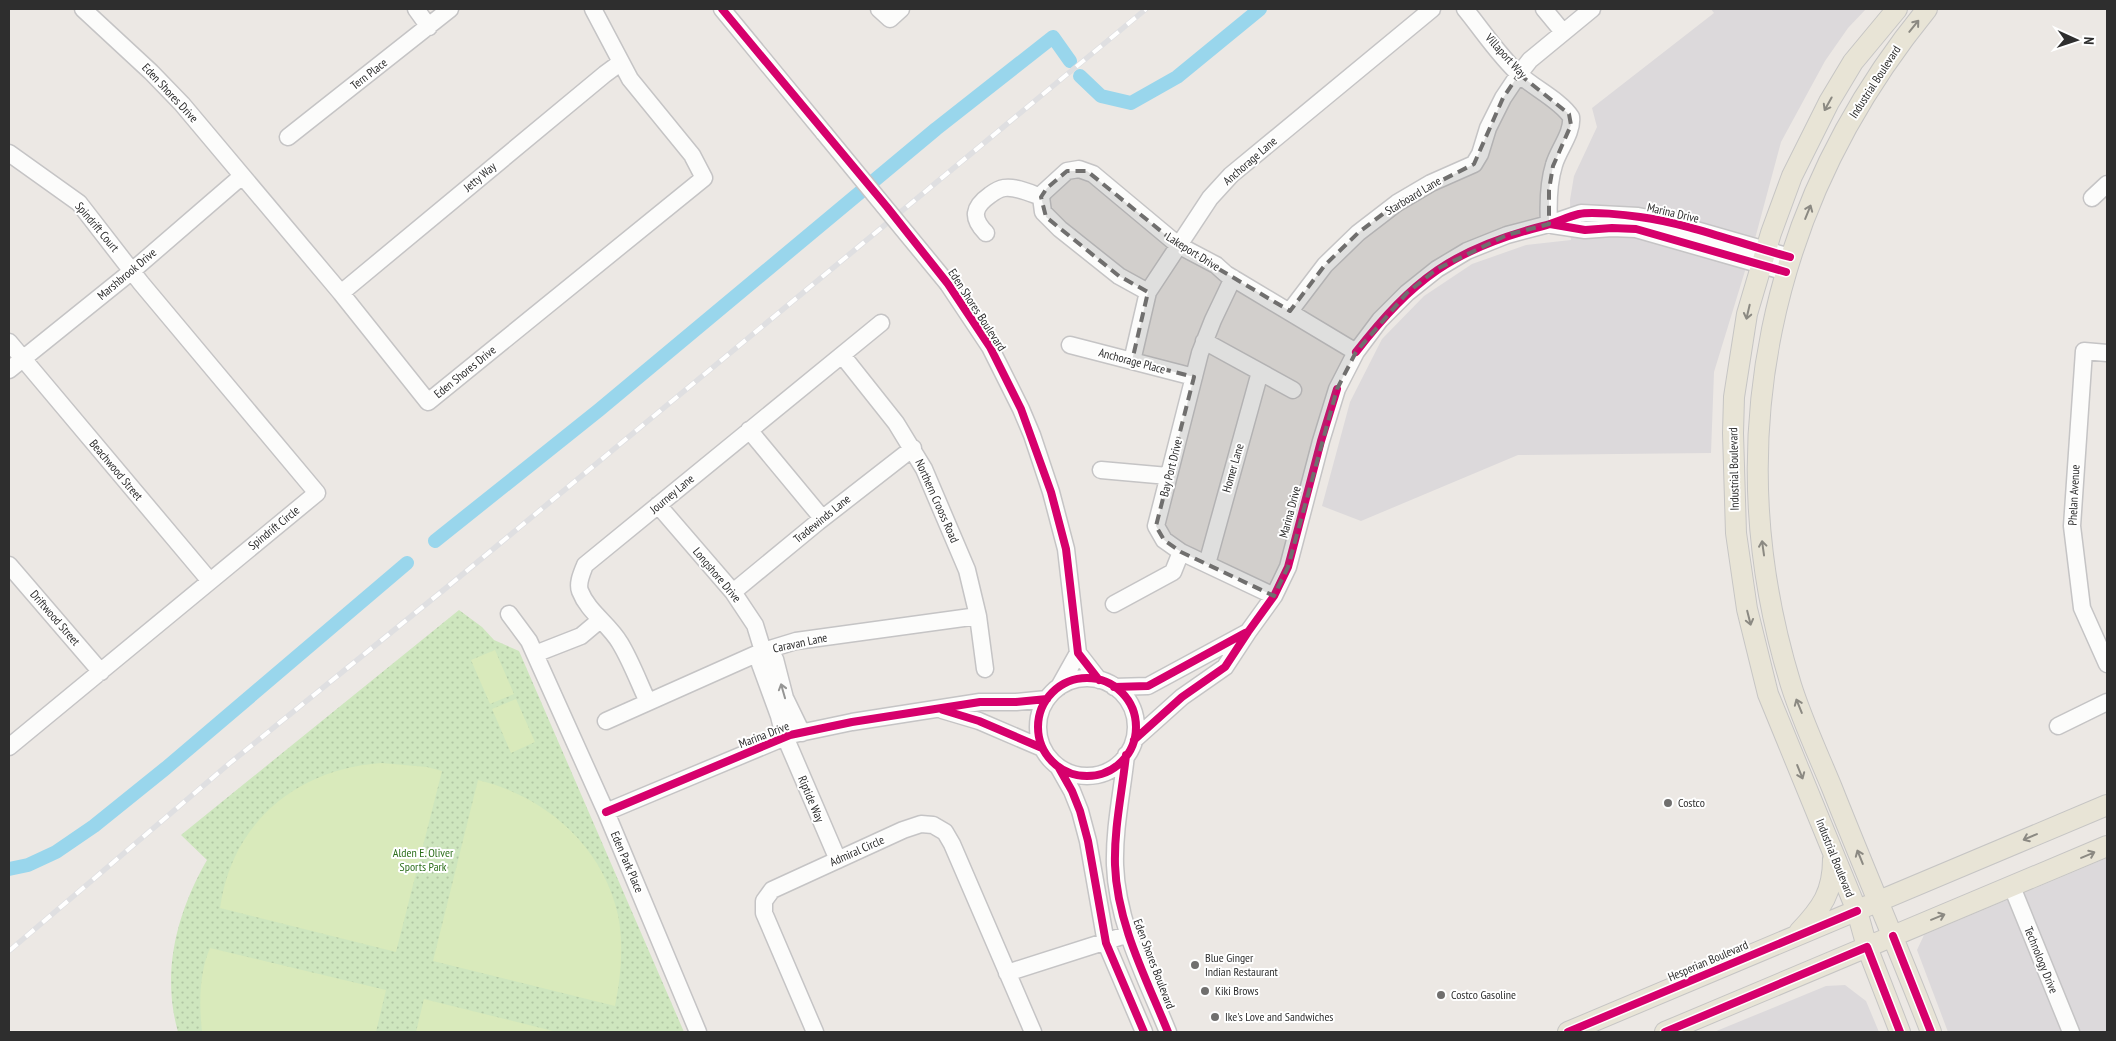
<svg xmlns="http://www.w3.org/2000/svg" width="2116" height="1041" font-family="'PT Sans Narrow',sans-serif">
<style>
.industrial{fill:#dcd9db}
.green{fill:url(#green-dots)}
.pitch{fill:#d9eabb}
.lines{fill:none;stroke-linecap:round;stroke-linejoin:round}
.canal{stroke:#99d6ec;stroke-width:14}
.minor-casing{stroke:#c5c4c5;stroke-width:19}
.major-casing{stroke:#c6c5c4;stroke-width:22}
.minor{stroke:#fcfcfb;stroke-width:16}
.major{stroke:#e8e4d6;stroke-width:20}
.rail-casing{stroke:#dfdfe1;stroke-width:5.5}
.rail{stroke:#fff;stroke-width:4;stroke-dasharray:11;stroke-linecap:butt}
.minor-bridge-casing{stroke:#c5c4c5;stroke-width:19;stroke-linecap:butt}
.minor-bridge{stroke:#fcfcfb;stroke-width:16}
.cycleway-casing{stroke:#fff;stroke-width:11}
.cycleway{stroke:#d6006c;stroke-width:8}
.oneway{stroke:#8b8982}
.oneway2{stroke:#959594}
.marked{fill:#706f6e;fill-opacity:0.2;stroke:#706f6e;stroke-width:4;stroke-dasharray:10 6;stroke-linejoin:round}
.poi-dot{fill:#706f6e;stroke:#fff;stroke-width:2}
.labels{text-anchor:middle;stroke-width:4;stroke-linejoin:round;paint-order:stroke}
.street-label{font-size:12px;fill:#2e2e2e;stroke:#fff}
.poi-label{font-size:12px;fill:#2e2e2e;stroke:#fff;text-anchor:start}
.park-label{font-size:12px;fill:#2c6e1b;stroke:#fff}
</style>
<defs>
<pattern id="green-dots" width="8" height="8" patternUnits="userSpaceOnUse" patternTransform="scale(1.25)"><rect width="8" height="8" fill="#cee6be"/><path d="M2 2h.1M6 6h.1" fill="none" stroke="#b1c6a4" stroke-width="1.8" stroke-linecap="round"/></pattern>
</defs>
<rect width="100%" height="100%" fill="#ece8e4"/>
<path class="industrial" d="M1711,9H1866L1848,28L1825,61L1781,142L1756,235L1714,372L1711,453L1518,455L1361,521L1322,506L1350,402L1382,339L1424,296L1472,264L1526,245L1571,240L1570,200L1574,176L1597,127L1592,108L1714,13Z
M2107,858V1032H1948L1917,950L1924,935Z
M1845,985L1866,1001L1879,1032H1714L1826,986Z"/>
<path class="green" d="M459,610L482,627L494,640L519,651L684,1032H178C161,972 177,912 207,860L181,835Z"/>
<path class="pitch" d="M495,650L514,694L490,704L471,660Z
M516,699L535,742L511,753L492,709Z
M381,763L427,767L442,771L396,952L220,908C232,822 297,769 381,763Z
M478,780C545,796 603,846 618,915C624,945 621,976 615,1006L433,961Z
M210,948L386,990L376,1032H202C199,1005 199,973 210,948Z
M424,999L557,1032H416Z"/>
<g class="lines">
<path class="canal" d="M1080,76L1101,96L1131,103L1177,77L1260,9
M435,541L599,410L936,129L1053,37L1070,61
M9,869L28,865L56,852L94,826L166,768L407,563"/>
<defs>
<path id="minor" d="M83,9L151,72L182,104L341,293L428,402L704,178L692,155L630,79L593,9
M416,9L429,27
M722,9L824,133
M879,9L890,19L901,9
M1465,9C1483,31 1499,56 1520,75C1534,88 1561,101 1571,117C1573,133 1558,150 1554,165C1548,184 1548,204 1549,224
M1544,9L1563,32
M288,137L450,9
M9,153L79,203L141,283L317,493L9,747
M2092,198L2107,184
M1552,225L1585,230L1612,228L1636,229L1786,272
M986,233C971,218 973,207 990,195C994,192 998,189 1004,188C1015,186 1030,193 1041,197
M1233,278L1213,320L1200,353L1156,526L1164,540L1181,552L1274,596
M948,284L990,347L1021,409L1032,435L1051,492L1066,549L1078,653L1099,680
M1148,292L1119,276L1060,229L1043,212L1041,197L1044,192L1067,171L1079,169L1093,174L1178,245L1216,265L1226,274L1356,352
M341,293L605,74L620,63
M1290,311L1325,265L1358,233L1397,203L1431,183L1474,164L1480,154L1488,128L1503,98L1519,74L1530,60L1592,9
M1204,341L1293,390
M9,342L210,581
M1070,345L1194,377
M2107,353L2084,351L2072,526L2082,608L2107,664
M842,355L896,423L924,469L967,570L978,616L985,669
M1132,361L1148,292L1210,198L1231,175L1432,9
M9,370L132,271L242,176
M749,430L822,518
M1101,470L1168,476
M658,505L733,592L755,625L763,651L760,664L779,716L783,732L838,860
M1207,564L1260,372
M9,565L101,672
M733,592L818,522L913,448
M1114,604L1173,572L1181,552
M509,614L529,641L606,812L698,1032
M763,651L775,659L785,698L802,733
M535,654L581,636L600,620
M1038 727a49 49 0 1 1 98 0a49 49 0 1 1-98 0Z
M1059,687L1078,653
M1114,687L1148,686L1246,633
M648,702C639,683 631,661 620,643C609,624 588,612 580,591C577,583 582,573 585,565L881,323
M942,710L979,721L1042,748
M606,721L763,651L796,641L978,616
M2058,726L2107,702
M1134,740L1182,697L1225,667L1248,632L1274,596L1288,567L1321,441L1337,389L1356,352L1380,320L1407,293L1437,269L1467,251L1507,235L1549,224L1581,213L1638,216L1668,222L1790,257
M1126,755C1122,793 1114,828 1115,865C1117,924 1147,980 1168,1032
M1059,768L1072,791L1080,811L1088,841L1106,943L1144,1032
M606,812L790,735L852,722L980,702H1016L1047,699
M2012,887L2071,1032
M1007,973L1129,934
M815,1032L764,913V901L772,890L903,830L921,824L933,825L945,832L952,844L1033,1032"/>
<path id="major" d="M1897,9L1853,62L1829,102L1792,176L1771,233L1747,314L1734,397L1733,433L1736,533L1747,609L1768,694L1857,911L1867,947L1900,1032
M1927,9C1769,203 1717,444 1791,685C1802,720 1818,754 1832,788C1864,869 1899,950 1931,1032
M1799,932C1822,908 1833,892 1833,859
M1568,1032L2107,805
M1665,1032L2107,846"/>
</defs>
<use href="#minor" class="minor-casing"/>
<use href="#major" class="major-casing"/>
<use href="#minor" class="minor"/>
<use href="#major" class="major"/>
<defs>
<path id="rail" d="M9,951L230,763L446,588L1146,9"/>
</defs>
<use href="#rail" class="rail-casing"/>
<use href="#rail" class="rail"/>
<defs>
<path id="minor-bridge" d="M824,133L948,284"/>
</defs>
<use href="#minor-bridge" class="minor-bridge-casing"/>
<use href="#minor-bridge" class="minor-bridge"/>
<defs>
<path id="cycleway" d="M722,9L887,207L948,284L990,347L1021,409L1051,492L1066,549L1078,653L1099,680
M1550,224L1585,230L1612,228L1636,229L1786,272
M1356,352C1413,279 1453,249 1543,226C1555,223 1567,217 1579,214C1591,211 1627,215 1640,217C1691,224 1740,244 1790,257
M1038 727a49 49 0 1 1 98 0a49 49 0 1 1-98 0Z
M1114,687L1148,686L1245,633
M943,710L979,721L1042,748
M1134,740L1182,697L1225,667L1248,632L1274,596L1288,567L1321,441L1337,389
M1126,755C1122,793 1114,828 1115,865C1117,924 1147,980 1168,1032
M1059,768L1072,791L1080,811L1088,841L1106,943L1144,1032
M606,812L790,735L852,722L980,702H1016L1047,699
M1893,936L1931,1032
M1568,1032L1857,911
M1665,1032L1867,947L1900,1032"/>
</defs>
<use href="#cycleway" class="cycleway-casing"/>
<use href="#cycleway" class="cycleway"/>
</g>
<defs><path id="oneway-shaft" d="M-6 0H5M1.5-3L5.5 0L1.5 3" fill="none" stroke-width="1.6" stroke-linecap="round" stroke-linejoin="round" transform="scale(1.25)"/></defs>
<g class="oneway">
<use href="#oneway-shaft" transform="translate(1914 26) rotate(-51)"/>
<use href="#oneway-shaft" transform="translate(1828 104) rotate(119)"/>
<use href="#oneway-shaft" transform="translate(1808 212) rotate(-68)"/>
<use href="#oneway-shaft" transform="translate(1748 312) rotate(103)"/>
<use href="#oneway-shaft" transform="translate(1763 548) rotate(-98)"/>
<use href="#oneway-shaft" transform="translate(1749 618) rotate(76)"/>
<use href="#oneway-shaft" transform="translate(1799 706) rotate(-112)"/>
<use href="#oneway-shaft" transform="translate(1800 772) rotate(68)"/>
<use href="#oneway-shaft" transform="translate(2030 837) rotate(157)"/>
<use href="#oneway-shaft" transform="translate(2088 855) rotate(-23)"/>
<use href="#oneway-shaft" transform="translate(1860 857) rotate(-112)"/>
<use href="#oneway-shaft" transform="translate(1938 917) rotate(-22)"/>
</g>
<use class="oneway2" href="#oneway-shaft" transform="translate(783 691) rotate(-106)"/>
<path class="marked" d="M1519,74L1569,114L1571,125L1553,166L1549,190V224L1507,235L1437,269L1407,293L1356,352L1337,389L1288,567L1274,596L1181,552L1164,540L1156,526L1194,377L1132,361L1148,292L1119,276L1046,217L1041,197L1047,188L1067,171H1087L1178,245L1290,311L1325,265L1358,233L1397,203L1474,164L1503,98Z"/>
<g class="poi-dot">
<circle cx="1668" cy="803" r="5"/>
<circle cx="1195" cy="965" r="5"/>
<circle cx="1205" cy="991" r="5"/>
<circle cx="1441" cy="995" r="5"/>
<circle cx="1215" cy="1017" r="5"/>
</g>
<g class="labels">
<g class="street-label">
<text transform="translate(1506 56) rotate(48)" y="4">Villaport Way</text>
<text transform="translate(369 74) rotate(-38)" y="4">Tern Place</text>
<text transform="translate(1875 82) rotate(-57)" y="4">Industrial Boulevard</text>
<text transform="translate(170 93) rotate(47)" y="4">Eden Shores Drive</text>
<text transform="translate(1250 161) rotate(-41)" y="4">Anchorage Lane</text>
<text transform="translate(480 177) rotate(-40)" y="4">Jetty Way</text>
<text transform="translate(1413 196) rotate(-31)" y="4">Starboard Lane</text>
<text transform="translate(1673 213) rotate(13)" y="4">Marina Drive</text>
<text transform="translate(97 227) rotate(50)" y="4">Spindrift Court</text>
<text transform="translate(1193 252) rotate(32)" y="4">Lakeport Drive</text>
<text transform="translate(127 274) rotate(-40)" y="4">Marshbrook Drive</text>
<text transform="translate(977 310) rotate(57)" y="4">Eden Shores Boulevard</text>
<text transform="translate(1132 361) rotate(15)" y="4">Anchorage Place</text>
<text transform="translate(465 372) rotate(-39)" y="4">Eden Shores Drive</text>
<text transform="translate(1171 468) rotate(-76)" y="4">Bay Port Drive</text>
<text transform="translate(1233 468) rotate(-74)" y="4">Homer Lane</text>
<text transform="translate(1734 469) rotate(-91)" y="4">Industrial Boulevard</text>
<text transform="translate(116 470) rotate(50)" y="4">Beachwood Street</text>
<text transform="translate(672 494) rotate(-40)" y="4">Journey Lane</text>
<text transform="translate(2074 495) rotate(-87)" y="4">Phelan Avenue</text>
<text transform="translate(937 501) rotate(66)" y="4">Northern Crooss Road</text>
<text transform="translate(1290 512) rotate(-75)" y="4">Marina Drive</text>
<text transform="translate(822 519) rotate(-39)" y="4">Tradewinds Lane</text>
<text transform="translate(274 528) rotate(-39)" y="4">Spindrift Circle</text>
<text transform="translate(717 575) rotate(50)" y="4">Longshore Drive</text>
<text transform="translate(55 618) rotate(49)" y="4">Driftwood Street</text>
<text transform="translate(800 643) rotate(-12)" y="4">Caravan Lane</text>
<text transform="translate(764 735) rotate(-21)" y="4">Marina Drive</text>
<text transform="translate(811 799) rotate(67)" y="4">Riptide Way</text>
<text transform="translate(857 851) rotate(-24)" y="4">Admiral Circle</text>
<text transform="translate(1835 858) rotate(68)" y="4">Industrial Boulevard</text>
<text transform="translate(627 862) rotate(67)" y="4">Eden Park Place</text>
<text transform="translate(2041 960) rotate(68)" y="4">Technology Drive</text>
<text transform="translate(1708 961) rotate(-23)" y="4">Hesperian Boulevard</text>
<text transform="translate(1154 964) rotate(69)" y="4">Eden Shores Boulevard</text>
</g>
<g class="poi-label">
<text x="1678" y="807">Costco</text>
<text x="1205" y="962">Blue Ginger<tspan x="1205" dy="14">Indian Restaurant</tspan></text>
<text x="1215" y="995">Kiki Brows</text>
<text x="1451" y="999">Costco Gasoline</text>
<text x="1225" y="1021">Ike's Love and Sandwiches</text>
</g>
<g class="park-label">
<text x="423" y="857">Alden E. Oliver<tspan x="423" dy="14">Sports Park</tspan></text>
</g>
</g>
<rect width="2116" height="1041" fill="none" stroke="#2e2e2e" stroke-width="20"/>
<g transform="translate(2076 40) rotate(93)" stroke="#ffffff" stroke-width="4" paint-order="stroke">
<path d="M0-4L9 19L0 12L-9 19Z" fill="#2e2e2e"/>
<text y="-8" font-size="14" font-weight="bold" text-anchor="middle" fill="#2e2e2e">N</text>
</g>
</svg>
